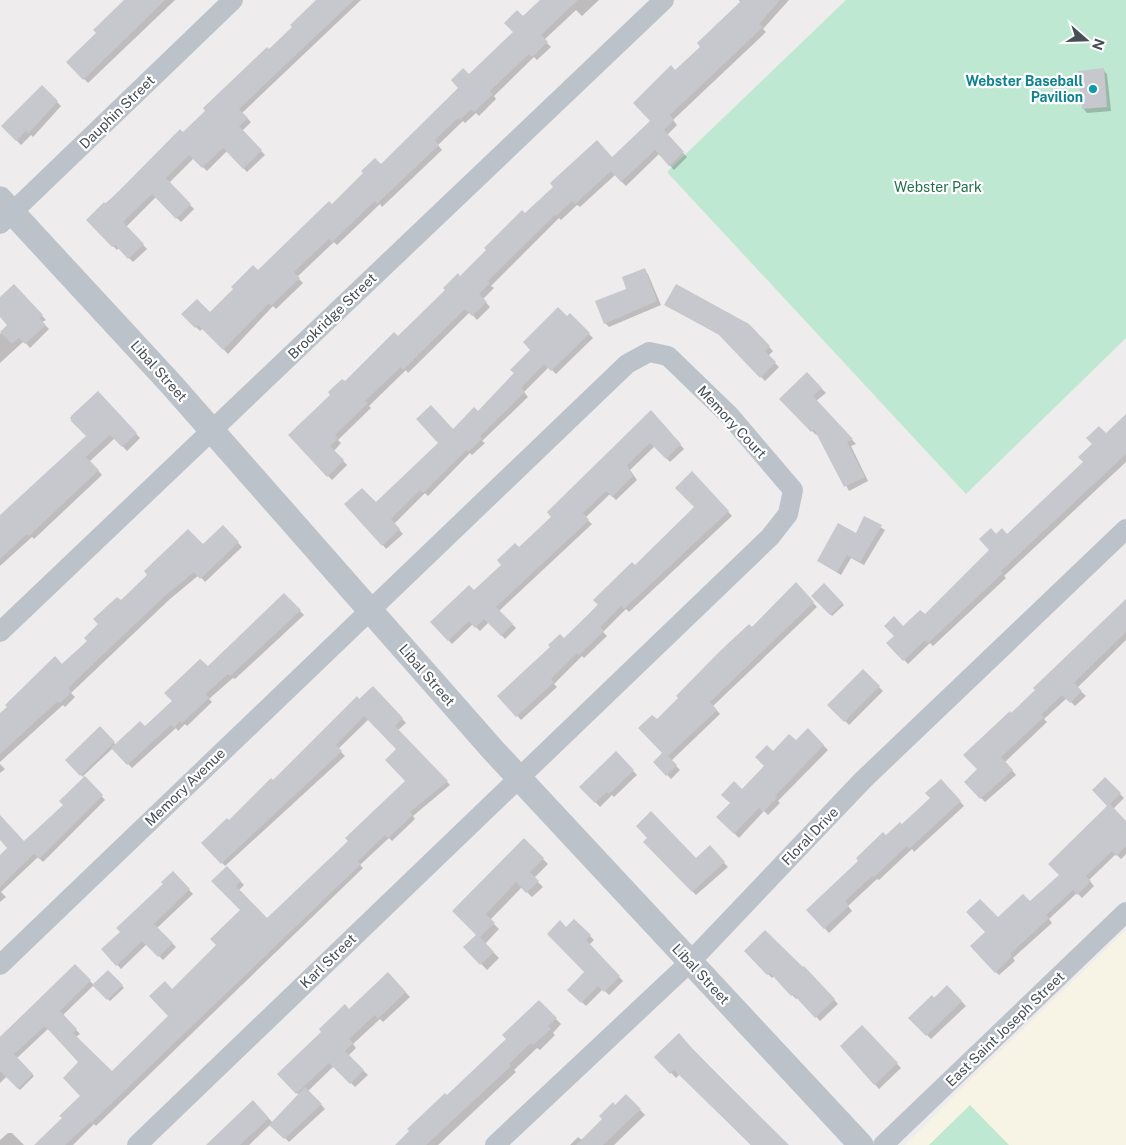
<svg xmlns="http://www.w3.org/2000/svg" width="1126" height="1145" font-family="'Public Sans',sans-serif">
<style>
.commercial{fill:#f8f4e5}
.green{fill:#bee8d1}
.shadow{fill:#0003;fill-rule:evenodd}
.building{fill:#c7c8ce}
.lines{fill:none;stroke-linecap:round;stroke-linejoin:round}
.minor{stroke:#bbc2c9;stroke-width:20}
.tertiary{stroke:#bbc2c9;stroke-width:25}
.culture-dot{fill:#0f9aa8;stroke:#fff;stroke-width:2}
.labels{text-anchor:middle;stroke-width:4.5;stroke-linejoin:round;paint-order:stroke}
.culture-label{font-size:14px;font-weight:bold;fill:#0d838f;stroke:#fff;text-anchor:end}
.street-label{font-size:14px;fill:#464e56;stroke:#fff}
.park-label{font-size:14px;fill:#216e4c;stroke:#fff}
</style>
<rect width="100%" height="100%" fill="#eeecec"/>
<path class="commercial" d="M1126,930V1145H905L958,1092Z"/>
<path class="green" d="M846,0H1126V338L966,494L667,172Z
M970,1105L1009,1145H929Z"/>
<path class="shadow" d="M127,0H175L88,83L68,62L98,33Z
M318,0H361L242,113L251,122L242,131L265,155L247,172L227,151L207,171L194,158L169,183L194,209L181,222L156,197L126,227L147,249L133,262L119,248L117,250L87,220L183,134L293,27Z
M541,0H599L582,16L576,10L544,40L551,47L537,60L534,57L494,96L496,99L479,116L476,113L465,123L463,121L438,145L442,150L382,207L380,204L337,245L334,242L297,277L303,283L276,309L273,306L228,354L203,328L200,331L183,314H210L332,205L381,166L515,32L523,17Z
M739,0H789L763,29L766,32L673,120L677,125L667,135L687,157L674,170L659,154L626,186L615,175L580,207L577,205L561,220L559,218L491,286L494,288L483,299L490,307L477,320L470,312L408,373L406,370L369,406L371,408L338,440L341,443L334,451L347,465L332,480L289,435L398,337L525,215L612,158L652,121L675,71L702,47L741,3Z
M1103,70L1107,74L1111,111L1087,113L1083,108Z
M42,87L61,106L33,137L31,135L21,145L2,126Z
M644,270L648,274L661,305L609,327L605,323Z
M14,286L46,320L42,322L49,329L30,348L24,341L0,363V334L9,325L0,316V299Z
M666,305L749,325L773,351L768,356L779,367L765,381L723,337Z
M570,315L593,338L556,374L549,367L524,392L528,397L482,441L485,443L472,455L470,453L428,496L425,493L394,524L403,534L386,549L383,545L376,504L453,431L478,412Z
M807,374L826,393L816,401L856,444L851,446L868,481L849,491L818,433L816,435L781,399Z
M98,393L140,438L127,451L115,438L90,461L102,475L34,539L32,537L0,566V516L87,436L70,418Z
M1126,415V462L1004,576L1006,578L933,646L930,643L908,664L888,643L903,628L925,616L991,550L996,535H1007L1085,462L1106,434Z
M655,416L684,449L670,462L655,446L630,470L637,480L616,500L610,494L585,518L592,524L499,611L516,628L505,639L489,622L480,631L473,624L452,644L432,622L474,592Z
M692,473L732,516L629,612L626,609L603,632L607,636L584,658L582,656L554,684L557,687L521,720L499,696L564,640L635,566L696,507Z
M865,518L885,530L864,565L851,558L841,575L823,564L819,561L857,535Z
M223,527L242,547L205,582L199,575L170,599L71,693L75,697L65,707L63,705L0,762V719L88,641L121,602L203,546Z
M796,584L817,607L713,706L720,714L671,761L680,770L671,779L655,762L664,753L657,721Z
M824,585L844,605L832,616L813,596Z
M284,595L304,615L235,679L233,678L209,699L212,702L187,726L185,724L178,731L176,728L132,768L113,748L83,776L105,800L43,862L38,857L1,892L6,897L0,902V857L9,848L0,839V817L24,843L65,805L84,778L67,760L100,728L116,745L145,727Z
M1126,600V640L1077,688L1086,696L1075,706L1067,698L1044,719L1047,722L1005,762L1016,775L985,802L965,782L978,769L1037,690Z
M863,671L883,691L849,725L829,705Z
M373,688L406,723L397,731L450,785L413,816L415,819L392,841L389,838L360,865L363,868L96,1126L94,1124L73,1145H35L63,1118L81,1096L80,1062L49,1028L17,1058L34,1076L20,1090L7,1076L0,1083V1037L75,966L94,985L108,971L124,988L110,1001L94,985L63,1015L80,1034L76,1037L112,1072L170,1016L172,990L218,945L241,910L227,868L203,843L229,822ZM369,719L397,749L407,781L350,841L267,920L239,890L244,885L225,866L345,756L338,749Z
M808,730L828,750L778,801L780,803L768,815L764,811L739,838L718,817L766,766L773,753L796,742Z
M616,753L637,775L614,797L612,795L600,807L581,787Z
M0,764L5,769L0,773Z
M1105,779L1124,798L1113,809L1126,823V854L1121,859L1116,854L1089,880L1094,886L1082,898L1077,893L1049,919L1052,923L1013,958L1015,961L999,975L996,972L998,919L1030,903L1060,875L1109,806Z
M940,780L964,806L914,852L912,849L879,880L877,879L848,906L852,911L829,933L808,910L886,837L902,826L931,798Z
M524,840L548,864L534,878L543,887L532,897L522,887L490,920L499,929L485,944L499,958L487,970L465,947L478,935L454,911Z
M644,842L696,859L709,847L728,867L696,895Z
M173,873L193,894L157,928L176,947L163,960L147,944L121,969L103,949L121,932Z
M574,920L594,940L589,945L623,981L609,995L603,989L586,1006L569,990L586,972L566,928Z
M745,951L802,969L804,967L838,1004L820,1021L798,997L796,999L774,976L772,978Z
M388,974L410,997L383,1022L380,1019L353,1044L356,1048L348,1056L368,1075L355,1087L334,1066L308,1091L325,1109L289,1142L271,1124L249,1145H208L253,1102L273,1123L299,1095L279,1074Z
M947,987L966,1006L931,1039L910,1018Z
M539,1002L561,1024L553,1033L555,1035L540,1050L537,1048L514,1070L516,1072L438,1145H396L507,1039Z
M862,1027L901,1068L879,1089L841,1046Z
M679,1035L787,1145H751L680,1074L676,1078L656,1057Z
M626,1095L645,1115L614,1145H570L578,1137L582,1140Z
M8,1133H12L24,1145H0V1140Z"/>
<path class="building" d="M124,0H165L83,80L66,62L96,33L93,30Z
M316,0H354L239,109L248,118L239,126L262,150L243,169L223,148L202,168L189,155L166,178L191,204L176,219L152,194L123,222L144,244L128,259L115,245L112,247L86,220L104,202L106,204L180,129L183,132L205,111L203,108L267,47L269,49L292,27L290,25Z
M540,0H578L541,35L548,42L532,57L529,54L490,91L493,94L474,112L471,109L460,120L458,118L435,140L439,145L377,204L375,201L332,242L329,239L294,272L300,278L271,306L269,303L223,350L198,325L195,328L181,314L197,299L210,312L233,289L231,287L253,265L258,270L329,201L332,204L363,173L361,171L375,158L381,164L458,88L451,80L463,68L469,74L513,32L504,23L517,10L523,16Z
M742,0H780L759,24L763,27L670,115L674,120L664,130L684,152L669,166L655,150L621,182L611,171L575,204L572,201L556,216L555,215L488,281L490,283L479,294L487,302L472,316L465,309L403,370L401,367L365,401L368,403L335,435L338,438L330,446L344,460L327,477L288,435L330,395L328,392L342,379L345,381L394,332L398,336L445,290L443,288L458,273L460,276L486,250L484,248L522,210L525,213L553,187L550,183L597,140L612,157L650,121L633,103L671,65L675,70L700,47L697,43Z
M1104,68L1107,107L1082,109L1078,71Z
M42,85L58,101L28,134L26,131L16,141L1,126Z
M645,268L657,301L604,324L595,301L626,289L622,277Z
M14,284L43,315L39,318L46,325L25,344L19,338L12,344L0,332L7,325L0,317V297Z
M676,284L749,324L770,346L765,351L776,362L760,378L718,334L664,305Z
M558,307L567,316L570,313L590,333L551,371L544,364L521,388L525,392L480,436L482,439L468,452L466,450L423,493L420,490L391,519L400,529L382,546L344,504L362,488L376,502L438,443L416,419L431,405L453,429L474,407L478,411L514,373L510,370L530,350L523,342Z
M807,372L822,388L813,396L853,439L847,442L865,477L844,487L814,429L811,432L779,399Z
M98,391L137,433L122,447L110,435L86,457L99,470L29,536L27,534L0,559V515L86,436L71,421V416Z
M651,410L681,444L666,459L650,443L627,465L633,476L612,497L606,491L583,513L589,520L496,607L513,624L501,636L484,619L475,628L469,621L448,641L430,622L469,585L474,590L501,565L497,560L515,543L519,547L551,517L547,512Z
M1126,414V454L1001,571L1003,573L928,643L925,640L903,661L886,643L894,636L884,626L894,616L903,626L920,610L925,614L989,550L979,539L991,528L996,534L1002,528L1007,534L1083,462L1078,457L1092,444L1086,438L1099,426L1106,433Z
M692,471L729,511L624,609L621,606L600,627L604,631L579,655L577,653L551,679L554,682L516,717L497,696L550,647L548,645L560,634L564,638L598,605L593,600L632,562L635,565L694,507L675,488Z
M864,516L882,525L860,562L847,555L837,572L817,561L838,523L856,533Z
M223,525L239,542L200,579L194,572L166,595L68,688L72,692L60,703L58,701L0,754V713L7,707L5,705L55,656L62,664L87,641L84,638L98,624L93,619L117,597L121,600L147,575L144,571L188,529L203,544Z
M796,582L814,602L710,702L717,710L668,756L677,765L666,776L653,762L662,753L638,728L652,715L657,719L678,698L676,696L720,651L749,624L752,627Z
M824,583L843,603L830,615L811,596Z
M284,593L301,610L230,676L228,674L206,694L209,698L182,723L180,721L174,728L171,725L127,765L111,748L140,721L145,726L172,701L164,693L200,659L208,666Z
M1126,599V632L1074,683L1082,691L1070,703L1062,695L1041,715L1044,717L1001,757L1013,770L980,799L964,782L977,769L963,755L1010,711L1011,713L1035,690L1033,688Z
M863,669L880,686L844,722L827,705Z
M373,686L403,718L395,726L448,781L410,812L413,815L388,838L385,835L358,861L361,864L91,1123L90,1122L65,1145H34L62,1118L59,1116L80,1096L63,1078L78,1062L45,1026L14,1054L33,1074L18,1089L0,1071V1037L75,964L91,980L60,1011L77,1029L73,1033L112,1071L168,1016L149,996L165,981L172,989L216,945L210,939L240,910L211,881L227,866L241,881L236,886L267,918L348,841L345,838L405,781L385,760L396,749L364,716L336,745L342,751L221,864L201,843L227,818L229,820L271,778L273,780L357,696L359,699Z
M100,726L115,742L80,776L65,760Z
M808,728L824,745L775,796L777,798L763,812L759,808L734,834L716,817L730,803L721,795L734,781L742,789L764,766L755,757L767,745L773,751L789,734L796,740Z
M616,751L634,770L609,794L607,792L595,803L579,787Z
M85,776L103,795L39,859L34,854L0,887V855L7,848L0,840V815L24,841L63,805L59,801Z
M1105,777L1121,793L1110,804L1126,821V847L1116,856L1112,851L1086,876L1091,881L1077,895L1073,890L1046,915L1049,918L1010,954L1012,956L995,973L970,946L985,932L966,912L980,899L998,917L1023,894L1030,901L1059,875L1048,864L1107,806L1092,790Z
M941,779L961,801L909,849L907,846L874,877L872,876L845,901L849,906L824,929L806,910L858,861L856,858L883,832L886,835L900,822L902,824L930,798L925,793Z
M651,811L696,858L710,845L725,862L692,892L643,842L647,838L636,826Z
M524,838L544,858L530,872L539,881L526,893L516,882L486,914L495,923L480,937L494,952L480,965L463,947L476,935L452,911Z
M173,871L190,889L154,924L173,943L158,957L142,941L116,966L101,949L120,932L116,928L163,884L161,882Z
M574,919L591,935L586,940L620,976L604,992L598,986L581,1003L567,990L584,972L547,934L560,920L566,927Z
M765,930L803,967L804,966L835,999L815,1018L793,994L791,996L770,973L767,975L744,951Z
M108,970L123,985L107,1000L92,985Z
M388,972L406,992L378,1019L375,1015L349,1039L353,1043L345,1051L364,1070L350,1084L329,1063L296,1094L277,1074L321,1032L319,1029L345,1004L349,1009Z
M947,985L962,1001L926,1036L908,1018L932,995L934,998Z
M539,1000L557,1018L548,1026L551,1029L533,1045L531,1043L509,1064L511,1066L426,1145H395L409,1131L407,1129L445,1093L447,1095L506,1039L502,1035Z
M862,1025L898,1063L874,1085L840,1046Z
M679,1033L694,1051L789,1145H751L674,1070L670,1074L654,1057Z
M305,1087L322,1104L284,1139L269,1125Z
M626,1094L641,1109L603,1145H576L602,1119L599,1116L613,1102L615,1105Z
M253,1100L269,1118L240,1145H206Z"/>
<g class="lines">
<path class="minor" d="M0,224L233,0
M0,632L664,0
M0,965L627,364L649,352L668,356L730,416L793,490L788,514L770,537L137,1145
M495,1145L690,962L863,780L1126,529
M883,1145L1126,912"/>
<path class="tertiary" d="M0,199L171,384L493,750L861,1145"/>
</g>
<circle class="culture-dot" cx="1093" cy="89" r="5"/>
<g class="labels">
<g class="culture-label">
<text x="1083" y="86">Webster Baseball<tspan x="1083" dy="16">Pavilion</tspan></text>
</g>
<g class="street-label">
<text transform="translate(117 112) rotate(-44)" y="5">Dauphin Street</text>
<text transform="translate(332 316) rotate(-44)" y="5">Brookridge Street</text>
<text transform="translate(159 371) rotate(48)" y="5">Libal Street</text>
<text transform="translate(732 422) rotate(47)" y="5">Memory Court</text>
<text transform="translate(427 675) rotate(49)" y="5">Libal Street</text>
<text transform="translate(185 787) rotate(-44)" y="5">Memory Avenue</text>
<text transform="translate(810 836) rotate(-46)" y="5">Floral Drive</text>
<text transform="translate(328 961) rotate(-44)" y="5">Karl Street</text>
<text transform="translate(701 974) rotate(47)" y="5">Libal Street</text>
<text transform="translate(1005 1029) rotate(-44)" y="5">East Saint Joseph Street</text>
</g>
<g class="park-label">
<text x="938" y="192">Webster Park</text>
</g>
</g>
<g transform="translate(1086 40) rotate(110)" stroke="#ffffff" stroke-width="4" paint-order="stroke">
<path d="M0-4L9 19L0 12L-9 19Z" fill="#464e56"/>
<text y="-8" font-size="14" font-weight="bold" text-anchor="middle" fill="#464e56">N</text>
</g>
</svg>
